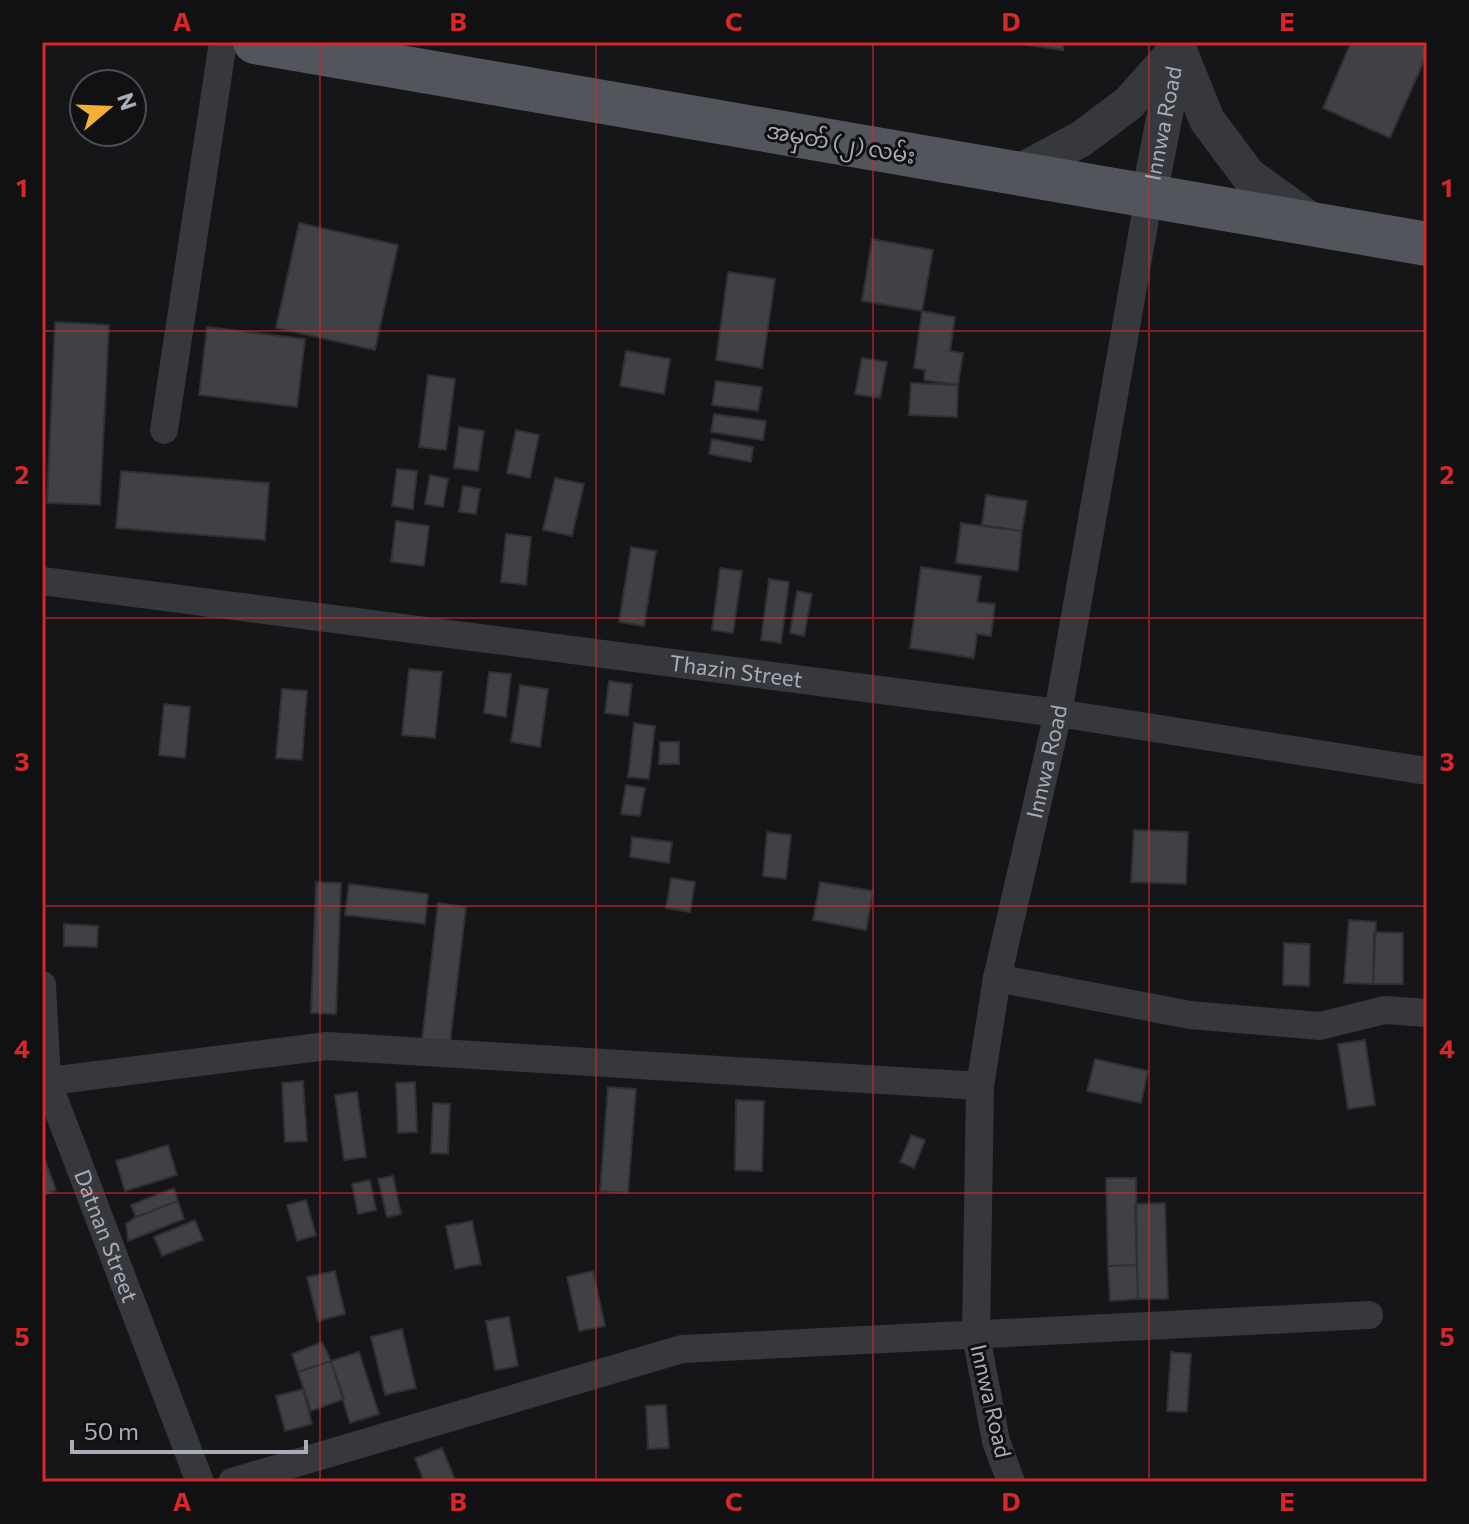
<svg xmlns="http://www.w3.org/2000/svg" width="1469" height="1524" font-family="Commissioner,'Noto Sans Myanmar',sans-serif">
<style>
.building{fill:#404145;stroke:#303034;stroke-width:2}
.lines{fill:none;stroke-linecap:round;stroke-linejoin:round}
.minor{stroke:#37383d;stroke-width:28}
.tertiary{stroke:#37383d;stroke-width:36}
.primary{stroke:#53555c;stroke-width:44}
.grid{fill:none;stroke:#d62828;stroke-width:2;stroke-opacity:0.55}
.labels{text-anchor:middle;stroke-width:6;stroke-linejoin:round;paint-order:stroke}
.street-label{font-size:22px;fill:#a8adb8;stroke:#111113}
.neatline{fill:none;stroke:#d62828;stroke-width:3}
.grid-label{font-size:26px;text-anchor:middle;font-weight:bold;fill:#d62828}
</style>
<rect width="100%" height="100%" fill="#161618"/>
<path class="building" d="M1008,42H1064L1063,50Z
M1351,42H1417L1427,46V54L1390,138L1323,108Z
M299,223L398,245L375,350L276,328Z
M872,239L933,250L922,311L862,301Z
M728,272L775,279L762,368L716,360Z
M922,311L955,317L950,351L963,353L958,385L924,380L925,370L914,368Z
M55,322L109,325L100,505L47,503Z
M207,327L305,339L297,407L199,395Z
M626,351L670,359L664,394L620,386Z
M862,358L887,362L880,398L855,394Z
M428,375L455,379L446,450L419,447Z
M716,381L762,387L758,411L712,405Z
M911,383L958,385L957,417L909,415Z
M714,414L766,421L763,440L711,432Z
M459,427L484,431L478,471L454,468Z
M516,430L539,435L530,478L507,473Z
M712,439L753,447L751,462L709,454Z
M397,469L417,471L413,509L392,506Z
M121,471L269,483L265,540L116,528Z
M430,475L448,479L443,507L425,504Z
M555,478L584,484L572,536L543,530Z
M463,486L480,489L476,514L459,512Z
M986,495L1027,501L1022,531L982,525Z
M396,521L429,526L424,566L391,562Z
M961,523L1022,531L1018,571L956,563Z
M506,534L531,537L526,585L501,582Z
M631,547L656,551L644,626L619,622Z
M921,567L981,576L977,602L995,604L991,636L977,634L974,658L910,648Z
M720,568L742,571L733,633L712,630Z
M769,579L789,582L781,643L761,640Z
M797,591L812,594L804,636L790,633Z
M409,669L442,672L435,738L402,735Z
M489,672L511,674L506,717L484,713Z
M609,681L632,684L628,716L605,713Z
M520,685L548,689L540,747L511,742Z
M282,689L307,691L302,760L276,758Z
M164,704L190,707L185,758L159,755Z
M634,723L655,726L649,779L628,777Z
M660,742H679V764H659Z
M626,785L645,788L640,816L621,814Z
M1134,830L1188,832L1186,884L1131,882Z
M767,832L791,835L786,879L763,876Z
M632,837L672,842L669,863L630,857Z
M671,878L695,882L690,912L666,908Z
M316,882L341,883L336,1014L311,1013Z
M820,882L873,891L866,930L813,920Z
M349,884L428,894L425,924L345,915Z
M438,903L466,907L450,1043L422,1040Z
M1349,920L1376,922L1373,984L1344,983Z
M64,924L98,926L97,947L64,946Z
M1374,932L1403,933V984H1373Z
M1284,943L1310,944L1309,986L1283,985Z
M1365,1040L1375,1105L1348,1109L1338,1044Z
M1095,1059L1148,1071L1141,1103L1087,1091Z
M303,1081L307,1141L285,1142L282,1083Z
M415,1082L417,1132L398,1133L396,1083Z
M608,1087L636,1089L628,1193L600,1191Z
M357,1092L366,1157L344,1160L335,1095Z
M736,1100L764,1101L762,1171L735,1170Z
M433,1103L450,1104L448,1154L431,1153Z
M911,1135L925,1140L914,1168L900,1162Z
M168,1145L177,1175L125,1191L116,1161Z
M42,1152L56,1190L42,1196Z
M393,1176L401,1214L387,1217L378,1179Z
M1106,1178H1136L1137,1265L1108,1266Z
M370,1180L376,1210L358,1214L352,1184Z
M174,1188L178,1201L136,1217L131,1205Z
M306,1200L316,1235L297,1241L287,1205Z
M178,1201L184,1219L128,1241L126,1224L136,1217Z
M1165,1203L1168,1299H1138L1135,1204Z
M195,1220L203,1240L162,1256L154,1237Z
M472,1221L481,1264L455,1269L446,1226Z
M1137,1265L1138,1299L1110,1301L1108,1266Z
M335,1271L345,1314L318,1321L307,1277Z
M593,1271L605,1326L579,1331L567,1277Z
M509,1317L518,1366L495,1370L486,1321Z
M402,1329L416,1388L385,1395L371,1337Z
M322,1342L331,1361L298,1372L292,1354Z
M359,1352L379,1414L350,1423L331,1361Z
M1171,1352L1191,1354L1187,1412L1167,1411Z
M331,1361L344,1399L311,1411L298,1372Z
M303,1389L312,1424L285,1431L276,1396Z
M666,1405L669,1448L648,1449L646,1406Z
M442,1448L456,1482H424L415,1458Z"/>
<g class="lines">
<g class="minor">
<path d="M164,430L223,42"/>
<path id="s1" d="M42,581L1058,713L1427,771"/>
<path d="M997,978L1190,1015L1320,1026L1385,1010L1427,1013"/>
<path id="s2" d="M42,985L47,1081L200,1482"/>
<path d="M42,1082L327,1046L980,1086"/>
<path d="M232,1482L682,1349L1369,1315"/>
<path id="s3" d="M1011,1482L996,1441L976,1336L980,1086L997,978L1058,713L1149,196"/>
</g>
<g class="tertiary">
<path d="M1017,173L1081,139L1129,103L1178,48L1207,120L1248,175L1316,224"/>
<path id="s4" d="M1149,196L1178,47"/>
</g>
<path class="primary" d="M255,42L1427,244"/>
</g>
<path class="grid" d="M320,42V1482M596,42V1482M873,42V1482M1149,42V1482M42,331H1427M42,618H1427M42,906H1427M42,1193H1427"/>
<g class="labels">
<g class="street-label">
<text dy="8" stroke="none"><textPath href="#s4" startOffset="74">Innwa Road</textPath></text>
<text transform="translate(841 143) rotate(10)" y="8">အမှတ် (၂) လမ်း</text>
<text dy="8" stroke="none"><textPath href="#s1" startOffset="700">Thazin Street</textPath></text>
<text dy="8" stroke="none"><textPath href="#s3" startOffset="732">Innwa Road</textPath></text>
<text dy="8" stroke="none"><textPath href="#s2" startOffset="262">Datnan Street</textPath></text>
<text transform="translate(991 1401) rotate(77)" y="8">Innwa Road</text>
</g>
</g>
<rect width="1469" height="1524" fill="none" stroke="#111113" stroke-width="88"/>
<g transform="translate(108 108) rotate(71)"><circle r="38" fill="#111113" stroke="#4d4f55" stroke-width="2"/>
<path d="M0-6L14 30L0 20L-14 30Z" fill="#f2b134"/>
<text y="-12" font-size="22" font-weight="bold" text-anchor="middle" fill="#a8adb8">N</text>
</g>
<path d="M72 1440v12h234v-12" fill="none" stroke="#a8adb8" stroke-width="4"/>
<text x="84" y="1440" font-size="24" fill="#a8adb8" stroke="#111113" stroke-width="6" paint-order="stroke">50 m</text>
<rect x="44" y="44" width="1381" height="1436" class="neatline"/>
<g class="grid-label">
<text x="182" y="31">A</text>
<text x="458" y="31">B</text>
<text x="734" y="31">C</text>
<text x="1011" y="31">D</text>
<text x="1287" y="31">E</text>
<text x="22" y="197">1</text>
<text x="1447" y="197">1</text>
<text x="22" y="484">2</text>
<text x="1447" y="484">2</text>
<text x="22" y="771">3</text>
<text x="1447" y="771">3</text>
<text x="22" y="1058">4</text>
<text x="1447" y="1058">4</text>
<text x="22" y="1346">5</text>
<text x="1447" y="1346">5</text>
<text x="182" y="1511">A</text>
<text x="458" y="1511">B</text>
<text x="734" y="1511">C</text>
<text x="1011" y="1511">D</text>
<text x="1287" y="1511">E</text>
</g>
</svg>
